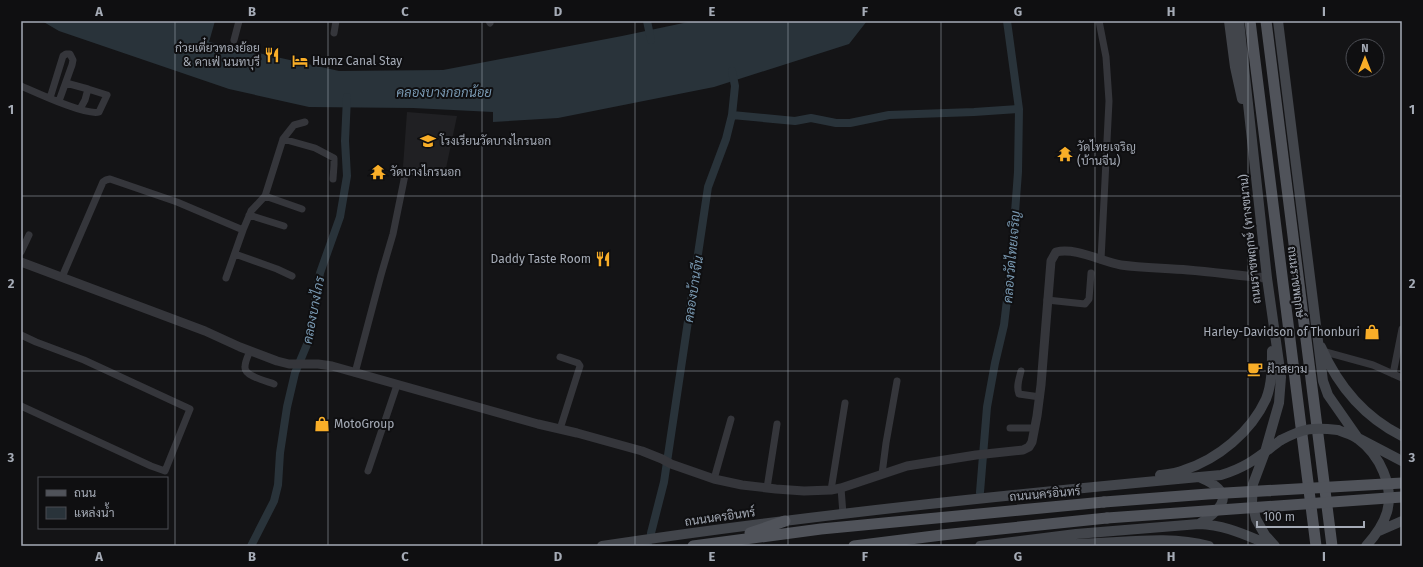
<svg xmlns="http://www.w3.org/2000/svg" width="1423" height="567" font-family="'Fira Sans',Sarabun,sans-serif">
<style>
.built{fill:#202023}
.water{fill:#29333a}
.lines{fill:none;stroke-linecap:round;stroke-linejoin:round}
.canal{stroke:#29333a;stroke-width:8}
.minor{stroke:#35363b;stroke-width:7}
.tertiary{stroke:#35363b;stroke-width:9}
.secondary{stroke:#42454b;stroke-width:10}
.primary{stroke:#50535a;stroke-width:11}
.secondary-bridge{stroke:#42454b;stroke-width:10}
.primary-bridge{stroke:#50535a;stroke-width:11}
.grid{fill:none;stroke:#a5abb6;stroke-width:1;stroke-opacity:0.55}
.labels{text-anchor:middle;stroke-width:4;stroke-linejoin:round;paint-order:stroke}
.poi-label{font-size:12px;fill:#a5abb6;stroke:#0f0f11;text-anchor:start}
.street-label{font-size:12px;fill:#a5abb6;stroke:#0f0f11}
.water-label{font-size:13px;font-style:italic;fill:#7a9ab3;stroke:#0f0f11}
.neatline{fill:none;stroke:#a5abb6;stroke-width:1.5}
.grid-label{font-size:13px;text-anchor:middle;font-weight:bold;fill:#a5abb6}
</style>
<rect width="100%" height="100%" fill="#141416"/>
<path class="built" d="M407,112L457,116L445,173L403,167Z"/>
<path class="water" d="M42,21H215L209,42L339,71L443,70L622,36L693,21H867L849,44L714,87L558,118L493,122V112L413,108L309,107L229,89L59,31Z"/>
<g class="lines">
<path class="canal" d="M647,21L651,40
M732,115L795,121L811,118L836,123H850L889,115L974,112L1019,109
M980,492L987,407L995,363L1004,325L1011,266L1018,172L1019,109L1007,21
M651,533L664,482L708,187L726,139L732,115L735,86L732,71
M251,546L274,501L278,485L280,453L287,407L295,373L308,342L320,273L340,217L347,176L345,141L347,97
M647,546L648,545"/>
<path class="minor" d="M489,21L490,23
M1099,21L1106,57L1109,101L1101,260
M334,33L336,21
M234,40L239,21
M66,83L88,89L85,100L80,109
M21,86C35,92 86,116 99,112L107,95L88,89
M50,98L63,56L66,54H70L73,60L72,65L59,101
M283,139L294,125L305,122
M265,196L302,209
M249,215L284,226
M21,252L29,235
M235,254L277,269L292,276
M62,277L103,182L106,180L110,179L177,202L243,230L251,211L265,196L283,139L315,148L334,158V165L333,179
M226,278L243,230
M1047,300L1085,304L1089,299L1091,273
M21,335L36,342L84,360L190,409L165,471L151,466L21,406
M250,351C248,356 245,361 245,367C244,376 266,381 274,384
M1322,351L1373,365L1402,378
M560,357L578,363L580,366L560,429
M1021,371C1019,379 1016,387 1019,394L1040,397
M355,373L381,275L393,234L405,175L409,172L412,171L445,173
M1393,374L1402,329
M1010,428H1035
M368,471L397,385
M882,474L886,443L897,381
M714,479L731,419
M767,488L777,424
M841,488L843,514
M831,490L845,403"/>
<path class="tertiary" d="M21,262L205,331L240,347L277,361L289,364H318L332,366L538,424L577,433L642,451L662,459L671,464L714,479L742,485L776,489L804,491L831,490L841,488L907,466L976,455L1023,450L1029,447L1032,442L1037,416L1041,385L1051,261L1056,252C1076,247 1102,262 1121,265C1143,268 1166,268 1188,270C1214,272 1241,276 1267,278"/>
<path class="secondary" d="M1229,21L1235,67L1242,99
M1239,21L1267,278L1281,377L1279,403L1265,452L1253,484L1252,502L1256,519L1265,535L1275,546
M1278,21L1323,381L1328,395L1358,438L1402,461
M1321,347C1338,386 1364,417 1402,436
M1338,430C1345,433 1353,435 1358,439C1380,455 1394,486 1387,512C1383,526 1375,536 1366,546
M1160,475C1168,474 1177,473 1184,470C1218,459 1251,432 1266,399C1272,384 1272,367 1272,351
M1199,524C1224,508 1236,493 1201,478
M1379,531L1402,521
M1032,545C1060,545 1089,544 1117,542C1148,540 1179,538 1209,546
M602,546C808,515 1014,494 1221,475C1248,467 1259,456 1281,440
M980,546L1076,534L1199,524C1227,525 1247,536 1273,546"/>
<path class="primary" d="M1250,21L1316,546
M1266,21L1332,546
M750,533L785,521
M693,546L821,529L1104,502
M854,546L942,535L1107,518"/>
<path class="secondary-bridge" d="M1281,440C1304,428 1313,427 1338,430"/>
<path class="primary-bridge" d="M1104,502L1208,494L1402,483
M1107,518L1402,497"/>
</g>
<path class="grid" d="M175,21V546M328,21V546M482,21V546M635,21V546M788,21V546M941,21V546M1095,21V546M1248,21V546M21,196H1402M21,371H1402"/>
<defs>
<symbol id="restaurant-bare" viewBox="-9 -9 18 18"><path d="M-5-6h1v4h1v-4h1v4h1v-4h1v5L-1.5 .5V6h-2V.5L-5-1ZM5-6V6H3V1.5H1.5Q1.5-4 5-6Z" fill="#f9ae28" stroke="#0f0f11" stroke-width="2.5" paint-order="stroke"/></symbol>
<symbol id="hotel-bare" viewBox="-9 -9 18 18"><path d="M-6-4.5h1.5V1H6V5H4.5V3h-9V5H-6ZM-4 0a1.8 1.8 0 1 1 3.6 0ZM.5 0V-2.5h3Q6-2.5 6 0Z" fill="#f9ae28" stroke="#0f0f11" stroke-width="2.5" paint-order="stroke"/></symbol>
<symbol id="school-bare" viewBox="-9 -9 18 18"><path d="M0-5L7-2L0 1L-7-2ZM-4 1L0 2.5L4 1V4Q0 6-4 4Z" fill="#f9ae28" stroke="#0f0f11" stroke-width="2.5" paint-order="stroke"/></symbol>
<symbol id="temple-bare" viewBox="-9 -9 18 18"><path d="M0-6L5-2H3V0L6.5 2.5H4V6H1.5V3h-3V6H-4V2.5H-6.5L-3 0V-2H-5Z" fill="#f9ae28" stroke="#0f0f11" stroke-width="2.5" paint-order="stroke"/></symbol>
<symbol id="shop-bare" viewBox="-9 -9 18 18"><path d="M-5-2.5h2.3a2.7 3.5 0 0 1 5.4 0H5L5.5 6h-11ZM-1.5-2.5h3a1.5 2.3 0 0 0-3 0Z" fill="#f9ae28" stroke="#0f0f11" stroke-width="2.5" paint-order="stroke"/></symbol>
<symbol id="cafe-bare" viewBox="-9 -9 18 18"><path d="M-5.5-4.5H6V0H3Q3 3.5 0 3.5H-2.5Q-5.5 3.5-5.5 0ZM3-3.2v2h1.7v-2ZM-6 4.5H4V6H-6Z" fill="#f9ae28" stroke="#0f0f11" stroke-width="2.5" paint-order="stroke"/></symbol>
</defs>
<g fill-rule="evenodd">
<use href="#restaurant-bare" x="261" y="44" width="22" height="22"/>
<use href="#hotel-bare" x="289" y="50" width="22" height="22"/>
<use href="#school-bare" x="417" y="130" width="22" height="22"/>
<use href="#temple-bare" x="1054" y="143" width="22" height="22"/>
<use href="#temple-bare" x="367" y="161" width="22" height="22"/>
<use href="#restaurant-bare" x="592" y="248" width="22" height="22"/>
<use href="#shop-bare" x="1361" y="321" width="22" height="22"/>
<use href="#cafe-bare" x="1244" y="358" width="22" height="22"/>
<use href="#shop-bare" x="311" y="413" width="22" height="22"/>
</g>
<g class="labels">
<g class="poi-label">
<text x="260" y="52" text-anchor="end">ก๋วยเตี๋ยวทองย้อย<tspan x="260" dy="14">&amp; คาเฟ่ นนทบุรี</tspan></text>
<text x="312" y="65">Humz Canal Stay</text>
<text x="440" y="145">โรงเรียนวัดบางไกรนอก</text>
<text x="1077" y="151">วัดไทยเจริญ<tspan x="1077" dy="14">(บ้านจีน)</tspan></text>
<text x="390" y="176">วัดบางไกรนอก</text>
<text x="591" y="263" text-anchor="end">Daddy Taste Room</text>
<text x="1360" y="336" text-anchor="end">Harley-Davidson of Thonburi</text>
<text x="1267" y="373">ฝ้าสยาม</text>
<text x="334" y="428">MotoGroup</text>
</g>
<g class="street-label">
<text transform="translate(1250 239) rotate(-96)" y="4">ถนนราชพฤกษ์ (ทางขนาน)</text>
<text transform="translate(1296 282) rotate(83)" y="4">ถนนราชพฤกษ์</text>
<text transform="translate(1045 494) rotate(-5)" y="4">ถนนนครอินทร์</text>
<text transform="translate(720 517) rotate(-8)" y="4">ถนนนครอินทร์</text>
</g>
<g class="water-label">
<text x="444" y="97">คลองบางกอกน้อย</text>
<text transform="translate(1011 257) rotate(-85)" y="5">คลองวัดไทยเจริญ</text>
<text transform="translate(693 289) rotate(-81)" y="5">คลองบ้านจีน</text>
<text transform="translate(313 310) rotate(-79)" y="5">คลองบางไกร</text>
</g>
</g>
<rect width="1423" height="567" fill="none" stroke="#0f0f11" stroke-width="44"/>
<rect x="38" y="477" width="130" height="52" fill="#0f0f11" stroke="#4b4d53"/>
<rect x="46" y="490" width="20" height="6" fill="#50535a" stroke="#4b4d53"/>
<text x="74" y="497" font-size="12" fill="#a5abb6">ถนน</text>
<rect x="46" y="507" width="20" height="12" fill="#29333a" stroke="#4b4d53"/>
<text x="74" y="517" font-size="12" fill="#a5abb6">แหล่งน้ำ</text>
<g transform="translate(1365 58)"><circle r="19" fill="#0f0f11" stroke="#4b4d53"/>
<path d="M0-3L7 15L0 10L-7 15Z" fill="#f9ae28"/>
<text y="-6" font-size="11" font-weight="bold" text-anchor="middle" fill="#a5abb6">N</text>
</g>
<path d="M1257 521v6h107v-6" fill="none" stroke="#a5abb6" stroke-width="2"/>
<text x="1263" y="521" font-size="12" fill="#a5abb6" stroke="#0f0f11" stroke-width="3" paint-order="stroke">100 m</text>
<rect x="22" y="22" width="1379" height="523" class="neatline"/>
<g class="grid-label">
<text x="99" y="16">A</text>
<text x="252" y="16">B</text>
<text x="405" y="16">C</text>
<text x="558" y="16">D</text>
<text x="712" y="16">E</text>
<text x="865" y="16">F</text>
<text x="1018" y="16">G</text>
<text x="1171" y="16">H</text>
<text x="1324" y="16">I</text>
<text x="11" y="114">1</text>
<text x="1412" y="114">1</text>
<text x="11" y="288">2</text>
<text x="1412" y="288">2</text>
<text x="11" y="462">3</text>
<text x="1412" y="462">3</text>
<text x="99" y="561">A</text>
<text x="252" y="561">B</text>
<text x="405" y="561">C</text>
<text x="558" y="561">D</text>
<text x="712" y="561">E</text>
<text x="865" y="561">F</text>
<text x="1018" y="561">G</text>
<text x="1171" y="561">H</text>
<text x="1324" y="561">I</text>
</g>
</svg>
